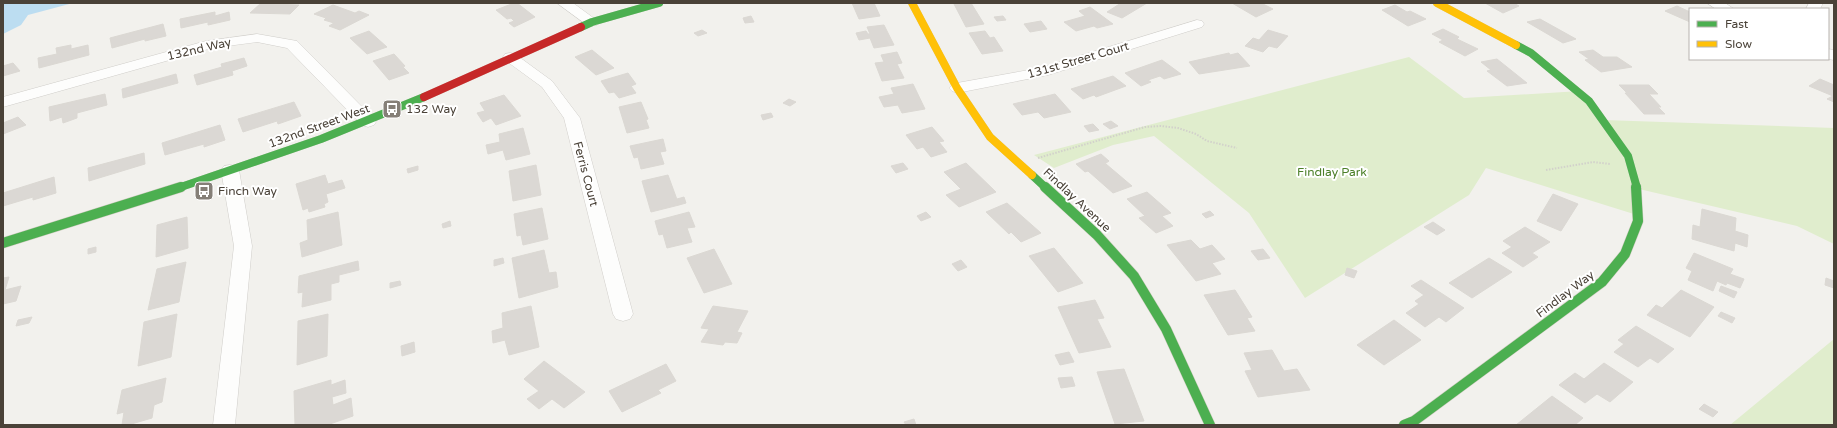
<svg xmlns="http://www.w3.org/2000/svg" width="1837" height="428" font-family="'Varela Round',sans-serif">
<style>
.green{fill:#e0edcd}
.water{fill:#bcddf1}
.building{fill:#dbd8d4;stroke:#dbd8d3}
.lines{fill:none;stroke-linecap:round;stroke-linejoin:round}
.street-casing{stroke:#d0ceca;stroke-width:1}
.fast-far1-casing{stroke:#d2cec4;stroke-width:8}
.fast-casing{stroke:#d2cec4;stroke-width:11}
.slow-casing{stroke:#d2cec4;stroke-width:8}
.jam-casing{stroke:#d2cec4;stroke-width:8}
.path{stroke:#d2d1cb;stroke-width:2;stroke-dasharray:1.5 1.5;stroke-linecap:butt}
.street{fill:#fdfdfc;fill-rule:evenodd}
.fast-far1{stroke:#4caf50;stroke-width:8}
.fast{stroke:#4caf50;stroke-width:10}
.slow{stroke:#ffc107;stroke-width:8}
.jam{stroke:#c62828;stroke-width:8}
.labels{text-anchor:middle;stroke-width:4;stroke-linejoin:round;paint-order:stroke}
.street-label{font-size:12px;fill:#4a4238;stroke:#fff}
.poi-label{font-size:12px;fill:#4a4238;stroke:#fff;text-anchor:start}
.park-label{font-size:12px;fill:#4b7f28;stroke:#fff}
</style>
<rect width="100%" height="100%" fill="#f2f1ed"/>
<path class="green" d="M1409,57L1464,98L1580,91L1604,120L1834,128V244L1797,226L1639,189L1637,215L1486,168L1469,195L1305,298L1249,213L1154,136L1113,145L1054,168L1034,155Z
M1834,339V425H1730Z"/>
<path class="water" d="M3,3H73L28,15L21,25L3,34Z"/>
<path class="building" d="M261,3H273L272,4L299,5L290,14L250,13Z
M514,3H517L535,17L514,27L509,23L514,21L511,18L507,19L496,10Z
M852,3H874L880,16L859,19Z
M971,3L984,24L966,27L954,4Z
M1121,3H1147L1122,18L1107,12Z
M1232,3H1261L1273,9L1256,17Z
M1485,3H1514L1519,6L1503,13Z
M333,5L355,13L359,11L369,15L340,30L329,26L334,23L324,20L326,18L314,14Z
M1395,5L1407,12L1410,11L1426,19L1408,26L1382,10Z
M1677,6L1690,12V22L1665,11Z
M1090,7L1113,24L1097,28L1094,26L1076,31L1064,22L1085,16L1079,11Z
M215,12V16L229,12L230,20L208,25V22L181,28L180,19Z
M751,16L754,22L745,23L743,18Z
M1003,16L1006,20L997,21L994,17Z
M1540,19L1576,39L1563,43L1527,22Z
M1041,21L1047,29L1030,32L1024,24Z
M163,24L166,36L145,41V39L112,48L110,38Z
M884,25L894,45L874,48L870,38L859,40L856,33L866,31L868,34H870L867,27Z
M1443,29L1459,37L1457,39L1478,49L1465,56L1439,42L1443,40L1432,34Z
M702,30L707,33L698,36L694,33Z
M1268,30L1288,36L1277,48L1269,46L1263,52L1245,46L1253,38L1259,40Z
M369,31L387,47L367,54L350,38Z
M985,31L990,38L994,37L1003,51L982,54L969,33Z
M71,45V49L88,45L89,55L39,68L38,58L57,54L56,48Z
M592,50L614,68L596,75L575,57Z
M1593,50L1603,57H1617L1632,67L1601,72L1585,60L1589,59L1579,52Z
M897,52L902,63L897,64L904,78L882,81L875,63L884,62L881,55Z
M1229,53L1230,55L1238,53L1250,66L1199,74L1189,62Z
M394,54L405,66L403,67L409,73L389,80L373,61Z
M244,58L247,66L232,71L233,75L197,85L194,75L222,67L221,64Z
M1497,59L1527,83L1507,86L1487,71L1491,70L1481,62Z
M1162,60L1181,74L1164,79L1160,76L1148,80L1151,82L1141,86L1125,73Z
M13,63L20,71L3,76V66Z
M628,73L636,84L631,86L636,93L619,98L614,92L609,93L601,81Z
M176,74L178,83L123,98L122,89Z
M1113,76L1126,86L1096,97L1094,95L1083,99L1071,89Z
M1820,79L1834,85V102L1827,99L1833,96L1809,86Z
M913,84L925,109L902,113L898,105L884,107L879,97L894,94L891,88Z
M1619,85H1649L1658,94H1649L1661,107H1658L1665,114H1644L1625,93H1627Z
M105,94L107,105L77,113V118L63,123L62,117L50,121L49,107Z
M1055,94L1071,112L1044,118L1038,112L1022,115L1013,104Z
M504,95L521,116L496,125L491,118L483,122L477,113L485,111L480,103Z
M789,99L796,102L790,106L783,103Z
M294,102L301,116L278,124L277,121L243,132L238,119Z
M641,102L648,119L646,120L649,128L627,133L619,107Z
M771,113L773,117L763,120L761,115Z
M18,117L26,125L3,134V123Z
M1111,121L1118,126L1110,129L1103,124Z
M1093,124L1099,130L1089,132L1084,126Z
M220,125L225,140L204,147V144L165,155L162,143Z
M932,127L944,141L939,142L947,152L931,157L923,147L917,149L906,135Z
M523,128L530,154L506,160L503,150L488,154L486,145L500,142L499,134Z
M663,139L666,151L660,152L664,164L641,169L638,157L634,158L630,146Z
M144,153L145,164L89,181L88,168Z
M1101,154L1109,161L1103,165L1106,164L1132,186L1113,193L1088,171L1085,172L1076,164Z
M903,163L908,169L896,173L891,166Z
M966,163L996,192L959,207L946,195L961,189L944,172Z
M536,165L541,195L513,201L509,171Z
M418,166V170L408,173L407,169Z
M325,175L328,184L342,180L345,188L326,194L328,202L324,204L325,207L309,212L308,208L303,210L296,184Z
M668,175L679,205L651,212L642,181Z
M54,177L56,193L33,200V197L3,206V193Z
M1147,192L1171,213L1162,216L1173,226L1156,233L1139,218L1145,216L1127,199Z
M1553,194L1578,204L1561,231L1537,221Z
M684,197L686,203L679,205L677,199Z
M1007,203L1041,233L1021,242L1011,232L1009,234L986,212Z
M542,208L548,239L523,245L521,235L517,236L514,214Z
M1702,209L1736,218L1735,231L1748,235L1747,247L1735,243L1734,251L1692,239L1693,225L1700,227Z
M1210,211L1214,215L1206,218L1202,214Z
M338,212L342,245L302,257L300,243L308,240L307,220Z
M689,212L695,227L687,228L692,242L667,248L663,234L659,235L655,221Z
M926,212L931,217L921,221L917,216Z
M187,217L188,248L156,257L157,225Z
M450,221L451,226L443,228L442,224Z
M1433,222L1445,230L1437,235L1424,227Z
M1525,227L1550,242L1532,253L1538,257L1523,267L1502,253L1512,247L1503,241Z
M1191,240L1200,249L1212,245L1225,259L1212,263L1221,274L1196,281L1167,245Z
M96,247V252L88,254V249Z
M1054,248L1083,283L1058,292L1029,256Z
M714,249L732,284L704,293L687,258Z
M1263,249L1270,258L1258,260L1251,251Z
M544,250L549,273L556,272L558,287L519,298L512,258Z
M1694,253L1733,269L1730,274L1744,279L1740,288L1727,283L1726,285L1717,281L1713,291L1688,280L1692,271L1686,268Z
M503,258L504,263L494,266V260Z
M1489,258L1512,272L1472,298L1449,283Z
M961,260L967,267L958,271L952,264Z
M358,261L359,270L339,275V282L331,284V300L302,307L303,292L298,293L299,276Z
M186,262L179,302L148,310L157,269Z
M1347,268L1357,271L1354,278L1345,275Z
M9,277L5,290L21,286L16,301L3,304V278Z
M1826,278L1834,281V288L1825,285Z
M1421,280L1464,308L1446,322L1439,317L1425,327L1406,313L1419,304L1415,301L1424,295L1411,286Z
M400,281L401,285L390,288V283Z
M1721,286L1737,292L1734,298L1719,291Z
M1235,290L1252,317L1247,318L1255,331L1228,335L1204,295Z
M1681,290L1714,307L1690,337L1647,315L1656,305L1662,308Z
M1095,300L1104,318L1097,319L1111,347L1079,353L1058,307Z
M531,306L539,347L509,355L505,340L493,343L492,331L503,328L502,313Z
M713,306L748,311L737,332L742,333L737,343L725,342L723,345L701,342L709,329L701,328Z
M1721,312L1735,318L1732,323L1718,316Z
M177,314L171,357L138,366L144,322Z
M328,314L327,356L297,365L298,321Z
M32,317L29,323L16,326L18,320Z
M1394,320L1421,340L1384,365L1357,345Z
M1636,326L1674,349L1658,363L1650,358L1638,367L1614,352L1624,344L1618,340Z
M414,342L415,352L402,356L401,346Z
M1272,350L1284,371L1297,369L1310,390L1258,397L1245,371L1252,370L1244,353Z
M1069,352L1074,362L1060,365L1055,355Z
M544,361L585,392L564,408L552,399L539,409L527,399L539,391L524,379Z
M1604,363L1633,382L1610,402L1597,394L1585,403L1559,385L1575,373L1584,379Z
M666,364L676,381L658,390L661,393L622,412L609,391Z
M1124,369L1144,421L1115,424L1097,372Z
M1072,377L1075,386L1061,388L1058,378Z
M166,378L162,402L154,405L152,418L128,425H122L124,412L117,414L122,390Z
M331,380V385L345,380L346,393L332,397L333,405L351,398L353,416L327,425H295L294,391Z
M1552,396L1583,418L1575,425H1516Z
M1704,404L1718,412L1713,417L1699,409Z
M914,419L916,425H906L904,422Z"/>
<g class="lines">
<defs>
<path id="street" d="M557,3H573L599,22L597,25H587Z
M1707,3H1725L1734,9H1716Z
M1809,3H1823L1820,9H1806Z
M1197,20L1202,21L1204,24L1202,27L1048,75L957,93L952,91L949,88L952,85L957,83L1040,68Z
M257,34L297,41L374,119L376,122L374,125L368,127L362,125L287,48L257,42L212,48L3,107V97L206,41Z
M1828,49L1834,50V60L1828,59Z
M510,53L515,54L552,81L580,118L633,314L630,319L623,321L616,319L613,314L564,118L542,87L505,60L503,57L505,54Z
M230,165L236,166L239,170L252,246L235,425H213L234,246L221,170L224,166Z"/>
<path id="fast-far1" d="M581,27L592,22L659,3
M1516,45L1531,53L1589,101L1628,156L1637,188
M1032,175L1046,188
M178,188L321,139L424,97"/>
<path id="fast" d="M1045,187L1097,235L1134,276L1166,329L1210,425
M3,243L181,187
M1404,425L1414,421L1602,282L1625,254L1638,221L1636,187"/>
<path id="slow" d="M912,3L957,88L990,137L1032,175
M1437,3L1516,45"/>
<path id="jam" d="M424,97L581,27"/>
</defs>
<use href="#street" class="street-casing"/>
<use href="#fast-far1" class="fast-far1-casing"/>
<use href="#fast" class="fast-casing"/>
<use href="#slow" class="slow-casing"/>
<use href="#jam" class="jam-casing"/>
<path class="path" d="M1038,158L1145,127L1161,126L1178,128L1196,134L1207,141L1237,148
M1546,170L1593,162L1610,164"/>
<use href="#street" class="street"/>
<use href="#fast-far1" class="fast-far1"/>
<use href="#fast" class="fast"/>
<use href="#slow" class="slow"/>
<use href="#jam" class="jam"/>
</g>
<defs>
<symbol id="bus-square" viewBox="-11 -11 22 22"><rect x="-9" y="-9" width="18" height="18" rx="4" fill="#857f77" stroke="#fff"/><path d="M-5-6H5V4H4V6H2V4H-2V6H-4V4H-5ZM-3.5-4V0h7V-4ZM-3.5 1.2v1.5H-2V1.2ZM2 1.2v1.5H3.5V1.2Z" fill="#fff"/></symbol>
</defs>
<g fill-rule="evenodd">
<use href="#bus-square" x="381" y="98" width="22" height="22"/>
<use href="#bus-square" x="193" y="180" width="22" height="22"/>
</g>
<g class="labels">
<g class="street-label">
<text transform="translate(199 49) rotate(-13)" y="4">132nd Way</text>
<text transform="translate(1078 60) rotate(-16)" y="4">131st Street Court</text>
<text transform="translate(319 126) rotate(-20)" y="4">132nd Street West</text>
<text transform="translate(586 174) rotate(75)" y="4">Ferris Court</text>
<text transform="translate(1077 200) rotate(43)" y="4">Findlay Avenue</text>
<text transform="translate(1565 294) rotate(-37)" y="4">Findlay Way</text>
</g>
<g class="poi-label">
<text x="406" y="113">132 Way</text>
<text x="218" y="195">Finch Way</text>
</g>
<g class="park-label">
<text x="1332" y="176">Findlay Park</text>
</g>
</g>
<rect width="1837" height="428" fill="none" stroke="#4a4238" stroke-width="8"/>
<rect x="1689" y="8" width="140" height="52" fill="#ffffff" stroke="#b7b3af"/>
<rect x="1697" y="21" width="20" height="6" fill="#4caf50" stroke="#b7b3af"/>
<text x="1725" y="28" font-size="12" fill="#4a4238">Fast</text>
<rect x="1697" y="41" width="20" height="6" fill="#ffc107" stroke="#b7b3af"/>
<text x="1725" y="48" font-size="12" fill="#4a4238">Slow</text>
</svg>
